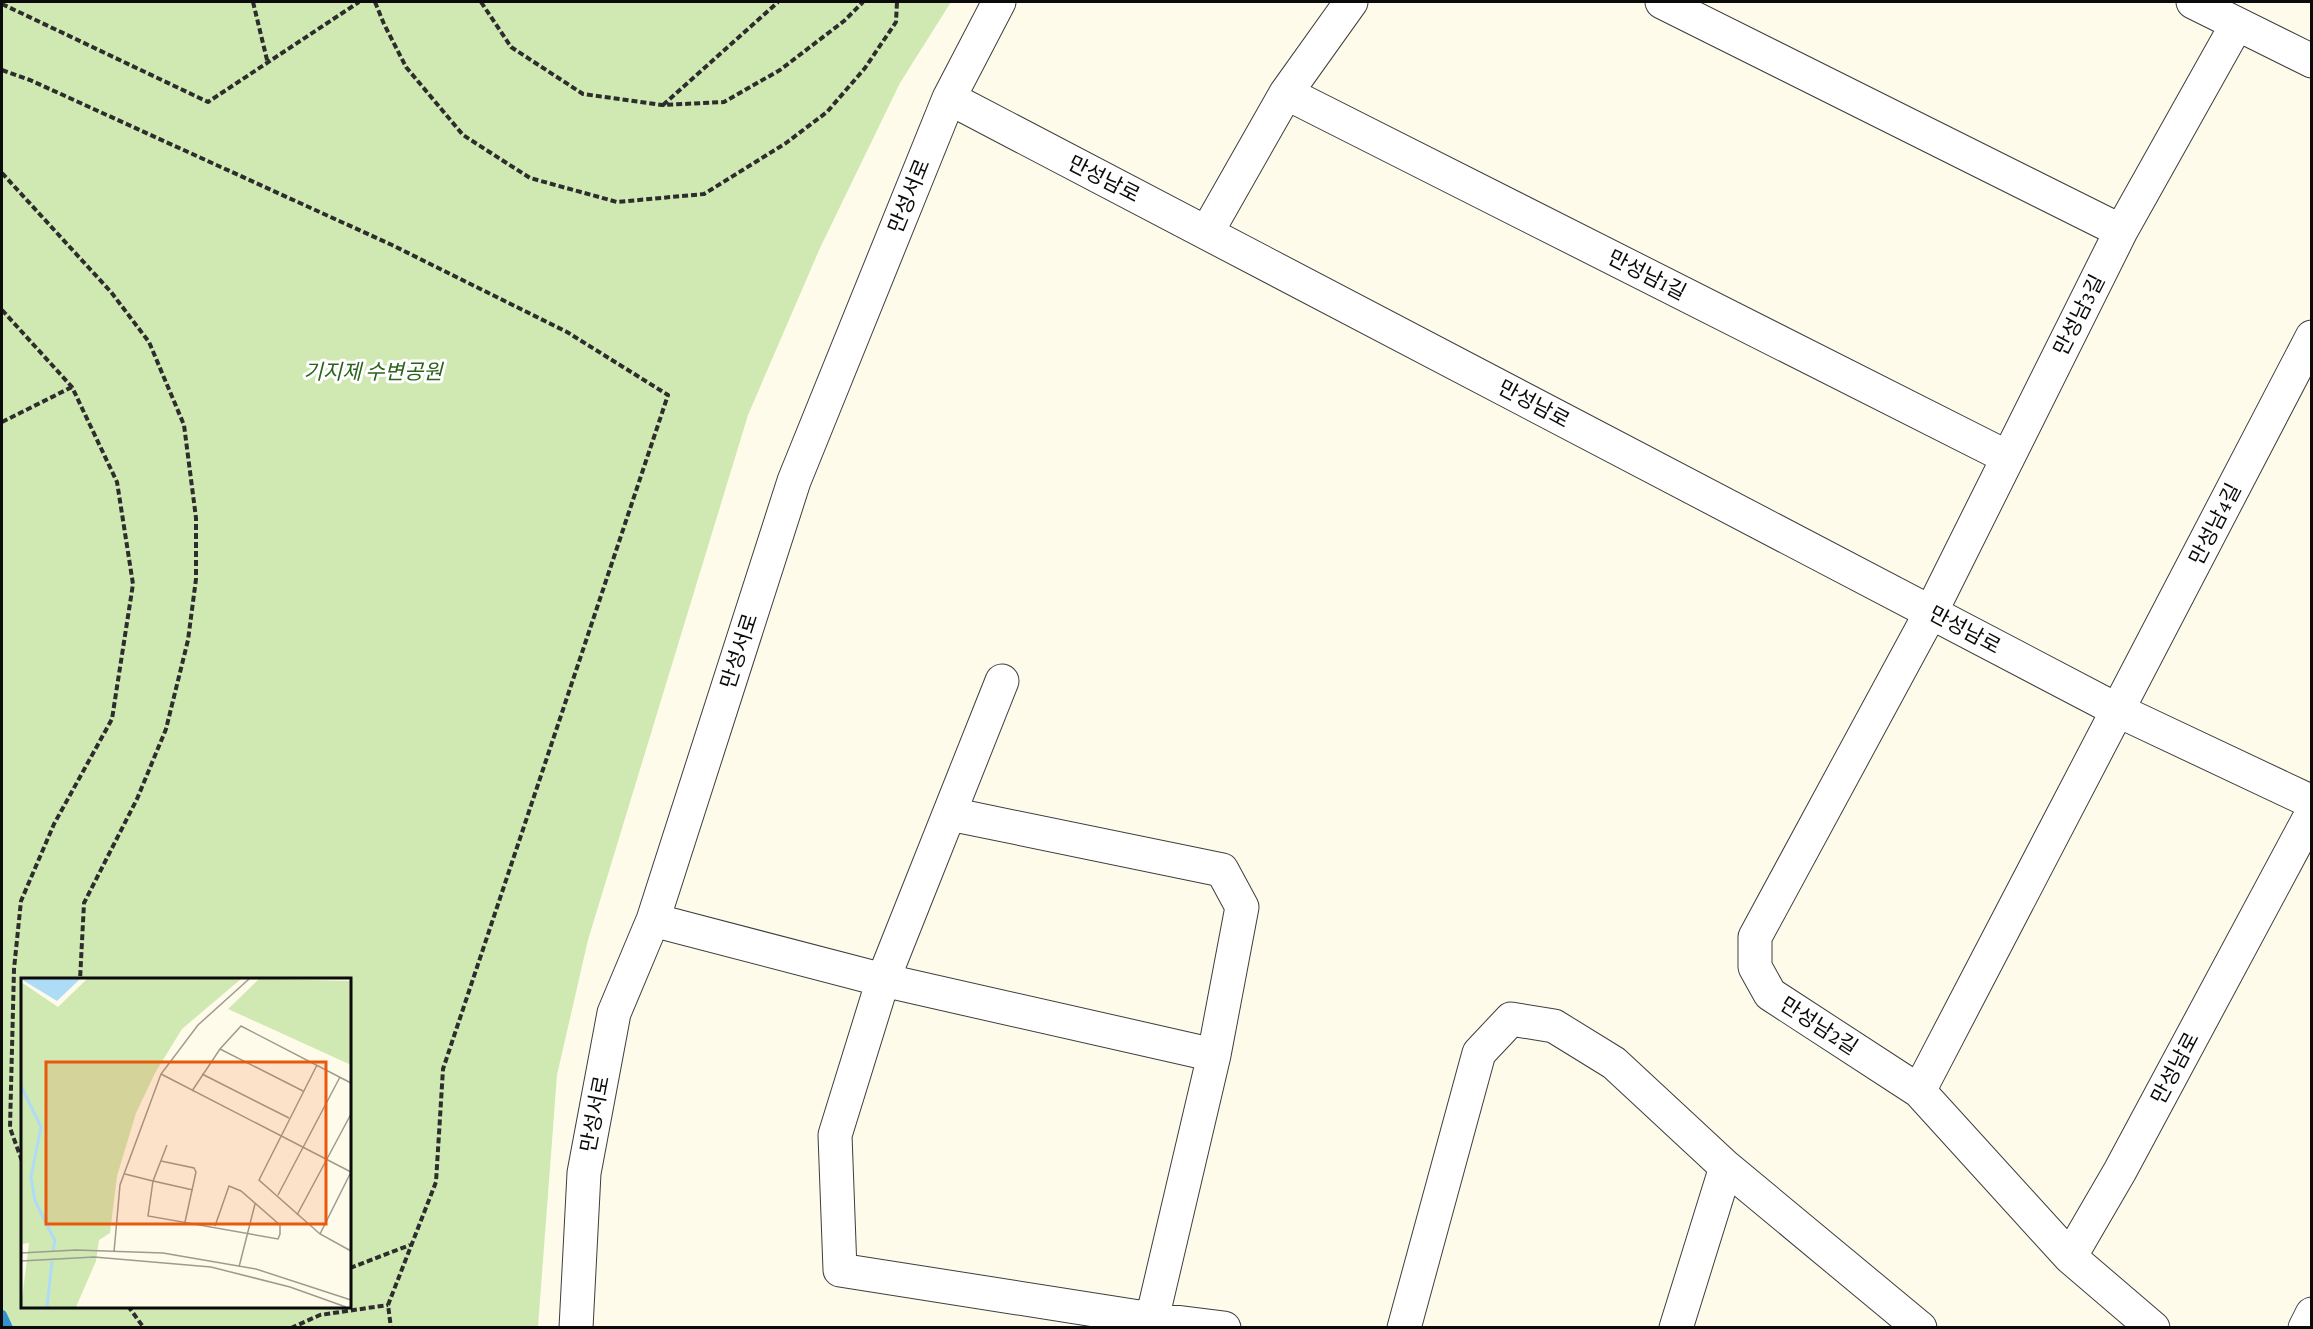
<svg xmlns="http://www.w3.org/2000/svg" width="2313" height="1329" font-family="'Crimson Pro','Noto Sans KR',serif">
<style>
.green{fill:#d0e9b3;fill-rule:evenodd}
.lines{fill:none;stroke-linecap:round;stroke-linejoin:round}
.stream{stroke:#3493cf;stroke-width:10}
.minor-casing{stroke:#3e3e3e;stroke-width:35}
.path{stroke:#2d2d2d;stroke-width:4;stroke-dasharray:6 3;stroke-linecap:butt}
.minor{stroke:#fff;stroke-width:33}
.labels{text-anchor:middle;stroke-width:6;stroke-linejoin:round;paint-order:stroke}
.street-label{font-size:21px;fill:#0b0b0b;stroke:#fff}
.park-label{font-size:21px;font-style:italic;fill:#2b631b;stroke:#fff}
.inset-river{fill:none;stroke:#aedcf7;stroke-width:3}
.inset-road{fill:none;stroke:#9d9b91;stroke-width:1.5}
.view{fill:#e8590c;fill-opacity:0.15;stroke:#e8590c;stroke-width:3}
.inset-edge{fill:none;stroke:#0b0b0b;stroke-width:3}
</style>
<rect width="100%" height="100%" fill="#fffbea"/>
<path class="green" d="M2,2H951L900,83L820,248L748,415L588,940L557,1075L538,1327H2ZM22,980H350V1306H22Z"/>
<g class="lines">
<path class="stream" d="M2,1315L8,1328"/>
<defs>
<path id="minor" d="M1662,2L2121,231
M2193,2L2312,61
M1286,93L2007,457
M949,98L2119,711L2312,802
M1207,232L1286,93L1351,2
M950,814L1222,870L1242,907L1214,1055L1152,1319
M653,920L883,980L1002,681
M1214,1055L883,980L835,1135L840,1270L1152,1319L1224,1328
M1919,1091L2312,337
M2070,1257L2120,1171L2312,813
M576,1328L584,1173L614,1013L653,920L794,481L949,98L999,2
M1404,1328L1479,1053L1511,1019L1554,1026L1614,1063L1726,1167L1920,1328
M1676,1328L1726,1167
M2153,1328L2070,1257L1919,1091L1770,994L1755,967V937L1931,612L2121,231L2237,24
M2305,1328L2312,1314"/>
</defs>
<use href="#minor" class="minor-casing"/>
<path class="path" d="M253,2L268,64
M375,2L384,24L406,67L463,135L530,178L617,202L704,194L786,143L827,112L865,68L896,22L897,2
M481,2L511,47L583,94L662,105L724,102L780,70L844,21L863,2
M2,4L208,102L359,2
M2,70L30,80L392,245L567,332L668,395L443,1069L436,1182L388,1305L391,1328
M663,105L778,2
M2,173L111,292L149,342L184,425L196,518V579L188,640L166,729L137,799L84,903L80,980
M2,310L72,387L117,482L133,584L112,719L54,824L21,901L14,969L10,1128L22,1161
M2,422L72,387
M350,1268L410,1245
M128,1306L144,1328
M291,1328L320,1315L388,1305"/>
<use href="#minor" class="minor"/>
</g>
<g class="labels">
<g class="street-label">
<text transform="translate(1104 179) rotate(27)" y="7">만성남로</text>
<text transform="translate(909 196) rotate(-68)" y="7">만성서로</text>
<text transform="translate(1647 275) rotate(27)" y="7">만성남1길</text>
<text transform="translate(2079 315) rotate(-63)" y="7">만성남3길</text>
<text transform="translate(1534 404) rotate(28)" y="7">만성남로</text>
<text transform="translate(2215 524) rotate(-63)" y="7">만성남4길</text>
<text transform="translate(1965 630) rotate(28)" y="7">만성남로</text>
<text transform="translate(739 651) rotate(-72)" y="7">만성서로</text>
<text transform="translate(1819 1026) rotate(33)" y="7">만성남2길</text>
<text transform="translate(2175 1068) rotate(-62)" y="7">만성남로</text>
<text transform="translate(595 1114) rotate(-79)" y="7">만성서로</text>
</g>
<g class="park-label">
<text x="373" y="379">기지제 수변공원</text>
</g>
</g>
<g transform="translate(21 978)">
<rect width="330" height="330" fill="#fffbea"/>
<path d="M66,1H220L161,51L134,95L115,135L96,198L89,255L78,262L75,283L55,329H0L8,265L0,266V4L37,29ZM238,1L330,3V87L207,31Z" fill="#d0e9b3"/>
<path d="M0,1H59L36,23Z" fill="#aedcf7"/>
<path class="inset-river" d="M0,108L20,149L10,199L14,223L34,263L32,272M26,329L31,283"/>
<path class="inset-road" d="M199,71L282,113M296,87L238,202L299,256L330,273M140,96L330,194M181,96L268,140M171,113L199,71L220,48L330,105M140,183L173,190L175,194L164,244M104,196L132,203L146,167M172,212L132,203L127,238L257,261L259,256V247L220,213L208,208L194,248M257,217L319,99M276,237L330,136M299,256L330,194M93,274L99,207L140,96L177,47L228,1M0,275L55,272L142,275L235,291L330,322M0,283L73,279L190,289L269,309L325,329M218,289L234,226"/>
<path class="view" d="M25,84H305V246H25Z"/>
<rect width="330" height="330" class="inset-edge"/>
</g>
<rect width="2313" height="1329" fill="none" stroke="#0b0b0b" stroke-width="6"/>
</svg>
